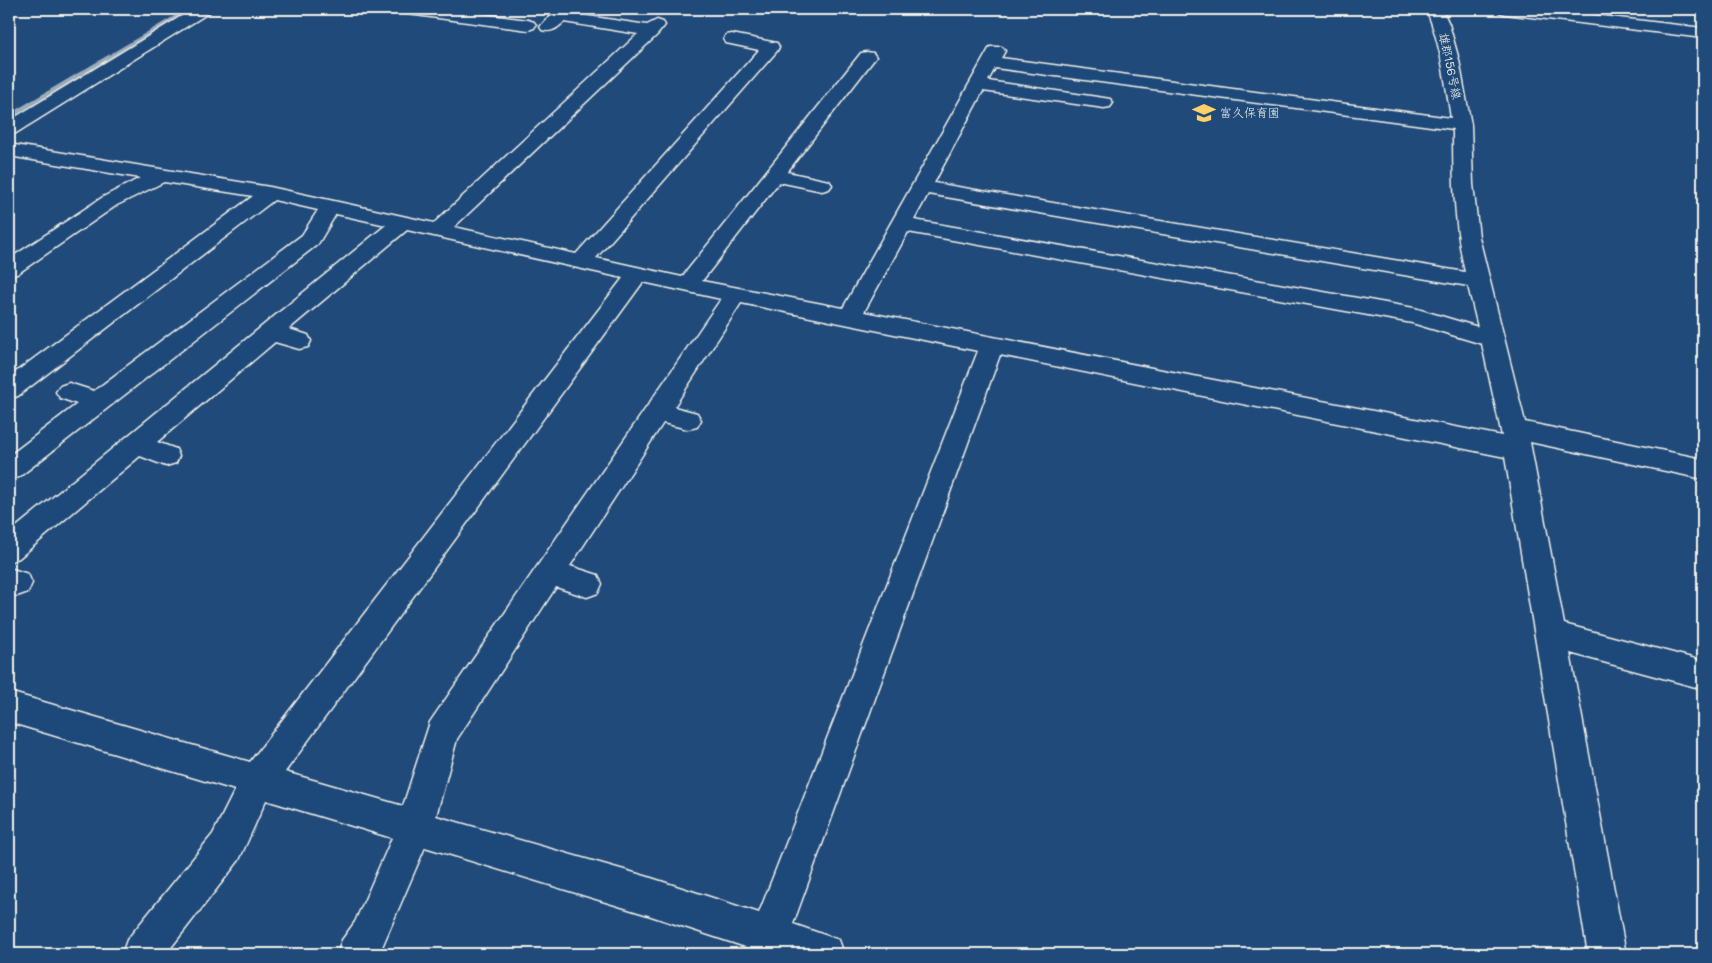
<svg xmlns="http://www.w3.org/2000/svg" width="1712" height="963" font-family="Mali,'Klee One',sans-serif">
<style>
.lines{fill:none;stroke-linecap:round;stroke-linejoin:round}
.stream{fill:#9cacbb;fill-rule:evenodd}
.minor-casing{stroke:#f4f1e8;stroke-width:3}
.minor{fill:#1f4a7a;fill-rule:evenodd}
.labels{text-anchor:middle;stroke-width:4;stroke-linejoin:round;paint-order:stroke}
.far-street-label{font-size:12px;fill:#f4f1e8;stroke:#1f4a7a}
.far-poi-label{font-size:12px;fill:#f4f1e8;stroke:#1f4a7a;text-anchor:start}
</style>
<rect width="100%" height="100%" fill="#1f4a7a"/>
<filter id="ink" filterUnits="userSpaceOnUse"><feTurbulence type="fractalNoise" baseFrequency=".02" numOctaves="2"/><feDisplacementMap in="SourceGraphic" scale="10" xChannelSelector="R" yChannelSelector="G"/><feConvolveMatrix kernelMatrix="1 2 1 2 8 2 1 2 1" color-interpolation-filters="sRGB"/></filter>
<g filter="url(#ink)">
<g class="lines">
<path class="stream" d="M186,9H195L9,119V114Z"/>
<defs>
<path id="minor" d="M193,9H212L210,12L16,133L9,135V121Z
M400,9H442L528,20L534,22L536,25L534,28L528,30L408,14L402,12Z
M1426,9H1442L1449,24L1459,60L1471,125L1473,184L1479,237L1525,422L1703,459V479L1530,442L1564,624L1703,661V689L1570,653L1626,954H1588L1505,457L1000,355L793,924L839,940L844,954H767L645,914L425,847L379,954H337L342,940L355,922L392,838L266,800L239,860L166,954H122L127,940L213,834L235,790L9,722V692L250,762L623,278L407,230L289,329L308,335L311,341L308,347L299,349L275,342L157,442L176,449L179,456L176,463L166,466L140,456L19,558L9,562V533L386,225L336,214L318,244L19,477L9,480V456L77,404L60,398L56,392L60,386L69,383L94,391L302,235L318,210L274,200L18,396L9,399V377L253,196L164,182L117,205L17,274L9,276V259L103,197L140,178L9,156V144L270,187L434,223L638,34L564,22C557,28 552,33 542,30L540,27C545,20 553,14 561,12L647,25L657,20L663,22L665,25L657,35L454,227L576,254L759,50L726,43L724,39L726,35L732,34L777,43L779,47L777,51L596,258L682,277L861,53L867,52L873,53L876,57L787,172L829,181L832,185L829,189L822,191L779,182L702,281L843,308L990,47H1002L1005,51L1001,58L1451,118C1445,81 1441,43 1426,9ZM995,68L1453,129C1453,178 1454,224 1465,272L934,183L983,91L1104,108L1110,107L1113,103L1110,99L1104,98L988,81ZM928,194L1468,286L1478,327L1414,308L914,220ZM908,232L1412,323L1482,344L1502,436L864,312ZM643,282L721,299L430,722L403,806L285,772ZM741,303L978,351L759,913L645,876L436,816L457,739L556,587L587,597L598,593L602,584L598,575L570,566L663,423L688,429L697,427L701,420L697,413L674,407Z
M1497,9H1543L1703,28V38L1505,14L1499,12Z
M9,568L28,574L32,583L28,592L17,596L9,593Z"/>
</defs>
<use href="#minor" class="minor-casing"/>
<use href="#minor" class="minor"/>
</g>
</g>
<defs>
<symbol id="school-bare" viewBox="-9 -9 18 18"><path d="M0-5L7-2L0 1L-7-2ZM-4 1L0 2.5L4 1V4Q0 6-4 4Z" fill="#ffd166" stroke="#1f4a7a" stroke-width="2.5" paint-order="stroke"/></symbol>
</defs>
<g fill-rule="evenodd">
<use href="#school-bare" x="1188" y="97" width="32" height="32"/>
</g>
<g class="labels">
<g class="far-street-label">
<text transform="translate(1450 66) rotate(78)" y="4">雄郡156号線</text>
</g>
<g class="far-poi-label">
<text x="1220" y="117">富久保育園</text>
</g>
</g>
<rect width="1712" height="963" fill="none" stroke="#1f4a7a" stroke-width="30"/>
<rect x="15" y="15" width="1682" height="933" fill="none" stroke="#f4f1e8" stroke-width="2" filter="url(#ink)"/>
</svg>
